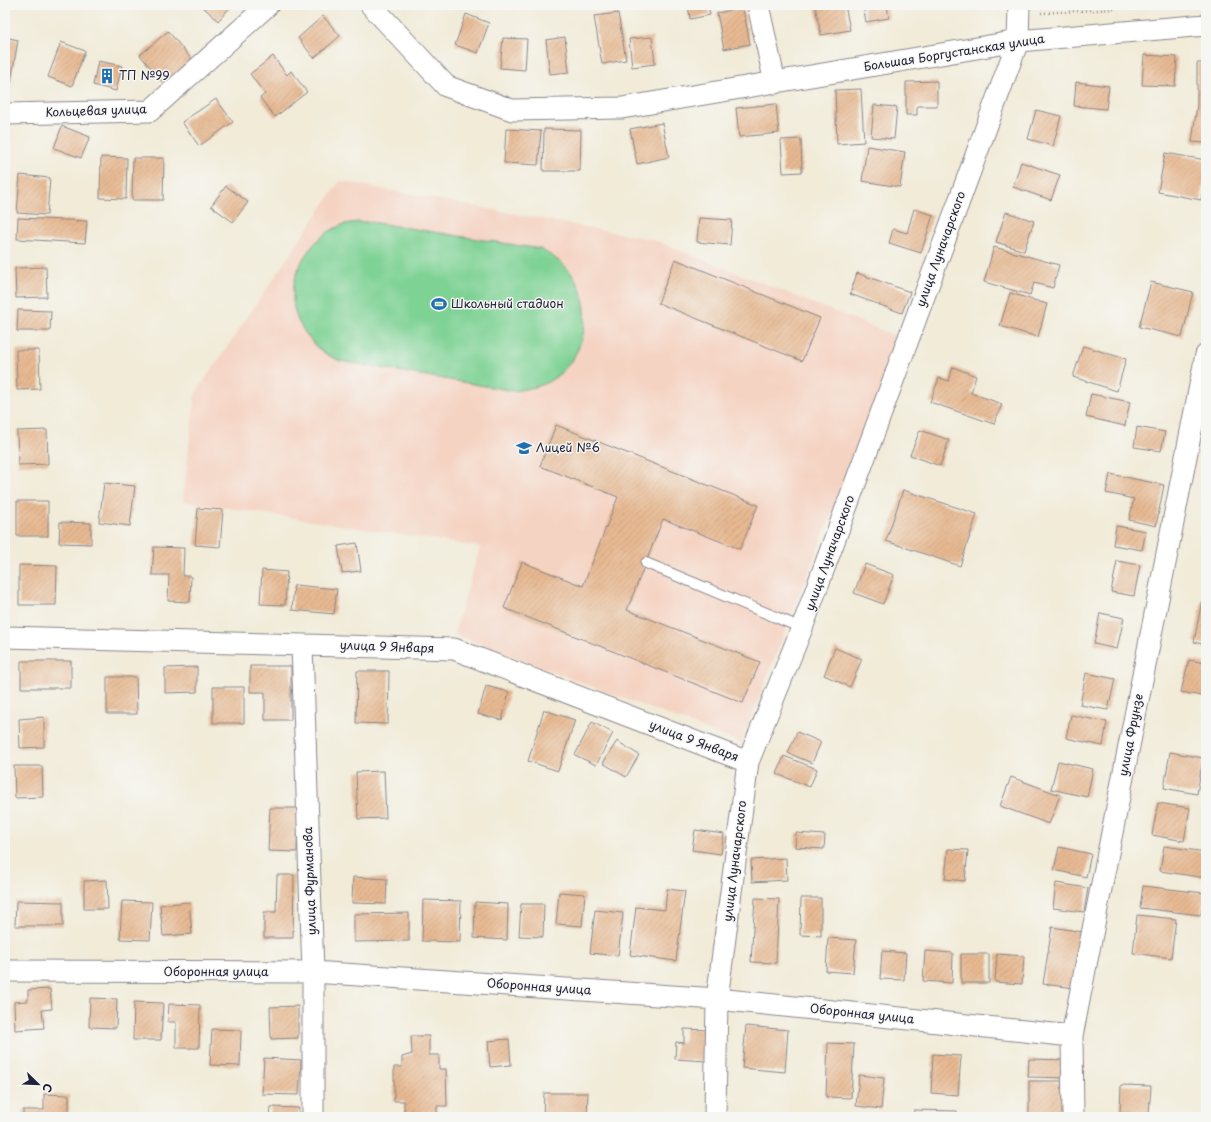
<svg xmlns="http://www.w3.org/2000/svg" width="1211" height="1122" font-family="'Playpen Sans',sans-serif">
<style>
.built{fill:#f5d3c2}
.garden{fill:#7ed294;stroke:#507a68}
.building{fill:url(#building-hatch)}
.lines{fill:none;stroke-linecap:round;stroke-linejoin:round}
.lane-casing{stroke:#8a868a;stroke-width:12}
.street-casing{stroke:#8a868a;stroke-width:23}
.path{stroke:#8a868a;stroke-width:2.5;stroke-dasharray:1 3;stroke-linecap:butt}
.lane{stroke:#fff;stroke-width:10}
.street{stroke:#fff;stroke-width:21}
.labels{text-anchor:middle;stroke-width:3;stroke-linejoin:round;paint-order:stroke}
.street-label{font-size:12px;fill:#22223b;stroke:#f6f6f2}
.poi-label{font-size:12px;fill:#22223b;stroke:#f6f6f2;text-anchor:start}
</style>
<defs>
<pattern id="building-hatch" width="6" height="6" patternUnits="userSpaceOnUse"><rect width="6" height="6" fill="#e7b992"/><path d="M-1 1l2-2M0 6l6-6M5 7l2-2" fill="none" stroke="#c69f7f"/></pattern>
</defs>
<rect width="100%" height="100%" fill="#f6f6f2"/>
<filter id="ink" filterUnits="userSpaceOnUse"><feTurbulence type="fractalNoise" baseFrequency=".025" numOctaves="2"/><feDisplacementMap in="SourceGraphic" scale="8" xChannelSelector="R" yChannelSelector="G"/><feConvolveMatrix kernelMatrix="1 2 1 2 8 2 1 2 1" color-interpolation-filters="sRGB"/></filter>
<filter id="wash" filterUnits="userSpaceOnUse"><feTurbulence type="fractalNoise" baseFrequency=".012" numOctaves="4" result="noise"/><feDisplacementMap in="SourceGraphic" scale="16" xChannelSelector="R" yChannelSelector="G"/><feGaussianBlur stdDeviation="0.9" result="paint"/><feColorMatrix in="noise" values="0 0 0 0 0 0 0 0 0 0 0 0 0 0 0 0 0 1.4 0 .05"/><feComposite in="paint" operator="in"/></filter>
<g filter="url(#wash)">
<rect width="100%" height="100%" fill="#f1ebd8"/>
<path class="built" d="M340,181L654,240L901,338L741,743L454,634L480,547L183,501L195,394Z"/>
<path class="garden" d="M358,222H371L540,249C554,257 567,265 575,279C597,315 582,366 544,384C534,388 524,389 514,391L340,361C330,356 319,351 312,342C307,335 300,326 297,318C283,282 307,238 342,225C347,223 353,223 358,222Z"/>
<g id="blocks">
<path class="building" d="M201,5H232L218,21Z
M688,5H708L710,15L690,19Z
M819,5H845L850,30L821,35L815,6Z
M863,5H887L889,18L866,22Z
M743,8L750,44L724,49L717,13Z
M618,13L626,60L602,64L594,16Z
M466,14L489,23L478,53L455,45Z
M323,16L340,36L314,58L298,38Z
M168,31L193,61L164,84L140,55Z
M5,37L18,40L10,87L5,86Z
M565,37L569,72L550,74L546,40Z
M652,37L655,64L632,67L629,39Z
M503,38L527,39L525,70L500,68Z
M61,42L85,51L72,86L48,77Z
M1144,55L1177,57L1175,86L1142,85Z
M273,56L287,75L291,71L307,92L275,117L260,98L265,94L250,74Z
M98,61L122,66L116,91L93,85Z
M1197,63H1206V143L1192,142L1197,105Z
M937,81V106H917V115H906V82Z
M1076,82L1109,86L1106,109L1074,106Z
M861,89L864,142L837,144L835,90Z
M216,99L233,122L199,146L182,122Z
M776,104L779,133L739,137L736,108Z
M874,105L897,107L894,139L871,137Z
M1036,110L1061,116L1053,146L1028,139Z
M662,123L669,157L637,164L630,129Z
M62,126L90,137L81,158L54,148Z
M506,129L541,131L538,165L504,163Z
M544,129L581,130L580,171H543Z
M801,139L802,172L783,173L781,140Z
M867,146L905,152L900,187L862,181Z
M1165,153L1206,160V172L1201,200L1158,192Z
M101,157L127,158L126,199L100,198Z
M133,158H164L163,200H132Z
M1021,162L1060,175L1051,200L1013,187Z
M20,175L50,178L47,215L17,213Z
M226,186L248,202L233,222L211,206Z
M914,209L933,215L921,253L889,243L893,229L907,233Z
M1006,212L1034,221L1024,251L996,242Z
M18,218L87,221L85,243L17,239Z
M699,218L732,220L730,245L697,242Z
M994,247L1059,265L1053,288L1034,283L1030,295L984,282Z
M675,259L820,318L802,361L658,303Z
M46,267L47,297L16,298L15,268Z
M857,273L910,292L902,313L850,294Z
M1151,282L1193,292L1182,337L1139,327Z
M1010,293L1047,304L1038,337L1000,326Z
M18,310L51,311L50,331H17Z
M1083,346L1126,359L1117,391L1073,377Z
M16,350H39L40,389L17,390Z
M953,367L976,376L971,393L1002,404L994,424L930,402L939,378L949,381Z
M1091,394L1130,402L1125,426L1086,417Z
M556,425L758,505L740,549L663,519L627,610L760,662L743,703L504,608L522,562L583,586L618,497L540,466Z
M1137,427L1165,432L1161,451L1134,447Z
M47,430L48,464L18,465L17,431Z
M920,430L949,440L940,466L910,455Z
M1110,474L1164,485L1156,526L1129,520L1134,499L1106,493Z
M104,483L135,486L130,526L99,522Z
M903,490L977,514L960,566L886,541Z
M17,501H48V536H17Z
M198,508L223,510L220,547L195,545Z
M60,522L91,523V544L59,543Z
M1116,526L1146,531L1142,550L1113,545Z
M357,543L361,571L342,573L338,546Z
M154,547L184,548L183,576H191L190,602L168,601L169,575H152Z
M1117,561L1140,565L1134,596L1111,592Z
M865,564L894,575L883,604L854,593Z
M19,565L57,566L56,605H19Z
M262,570L287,572L285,605L260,604Z
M294,585L337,589L334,614L292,610Z
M1202,600L1206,601V645L1194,642Z
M1100,613L1124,618L1117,649L1094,644Z
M835,648L862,659L850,687L824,675Z
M1189,660L1206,663V697L1181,692Z
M21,661H71V688H21Z
M250,666H291V720H265V692H250Z
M197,667V692L165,693V668Z
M357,671H389L388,724L356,723Z
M1086,673L1115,679L1108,710L1080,705Z
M107,677H136L137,714H107Z
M486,686L509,692L502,720L478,714Z
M213,687H244V723H213Z
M544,710L575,720L558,771L528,761Z
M1071,715L1107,722L1103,746L1066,738Z
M44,717V747L20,748L19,719Z
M592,722L613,733L596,765L575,755Z
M797,732L821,742L812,763L788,753Z
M617,741L639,755L626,777L603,763Z
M1170,752L1203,758L1197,794L1164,788Z
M784,756L817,769L810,787L777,774Z
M1058,761L1093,769L1087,797L1051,789Z
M14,766H42L43,797L15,798Z
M384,771L386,818L358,819L356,772Z
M1011,777L1060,795L1049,824L1000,806Z
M1158,803L1190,808L1184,841L1152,835Z
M270,808H298L297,852L268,851Z
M695,830L724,834L721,854L692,850Z
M796,833L825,835L824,849L795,847Z
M1164,846L1206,852V878L1160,871Z
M1059,847L1091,854L1086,877L1054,870Z
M948,849L968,850L965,881L945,879Z
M786,858L787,880L752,882L751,860Z
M277,875H294L293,938H264V912H276Z
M353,877L387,879L386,904L352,903Z
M107,880L108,909H84V881Z
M1056,883L1088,888L1084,912L1053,908Z
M1143,886L1204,893L1201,915L1140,908Z
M667,889L685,891L676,961L630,955L636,907L665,910Z
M559,892L585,894L582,926L556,924Z
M755,898L779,899L776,963L751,962Z
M801,898H821V936L800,935Z
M423,900L461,901L460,942L422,941Z
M16,901L63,902V926H15Z
M122,901L152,902L150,940L120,939Z
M189,902L192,934L163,936L160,905Z
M475,902L508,904L507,940L474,938Z
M521,904H544L543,937L519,936Z
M595,910L623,913L618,956L590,953Z
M409,913V941L354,942V914Z
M1137,915L1176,919L1171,958L1133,953Z
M1052,927L1083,932L1075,988L1043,984Z
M828,938L856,940L853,973L826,971Z
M882,951L906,953L904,980L880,979Z
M925,951L953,953L952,983L923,981Z
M961,954H989V983H961Z
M997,954L1024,956L1022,984L995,982Z
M50,989L52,1009L42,1010L44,1028L15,1030L14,1002L28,1001V990Z
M90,998L117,999L116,1028L89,1027Z
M134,1002L163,1003L161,1040H133Z
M169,1004L200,1005L199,1048H176V1022H168Z
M298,1006V1038L271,1039L270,1007Z
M746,1026L788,1030L785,1072L742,1068Z
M212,1029L241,1030L240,1066L210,1065Z
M684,1029L708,1030L706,1061L675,1059L676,1042L684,1043Z
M411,1036H429V1055H439V1069H446L447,1106H437V1117H404V1101H394V1067H402V1057L412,1054Z
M509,1039L511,1065L490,1067L488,1041Z
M828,1043L854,1044L851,1098L826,1097Z
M933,1054L961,1056L958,1095L931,1093Z
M264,1058L301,1060L299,1095L262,1094Z
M1029,1059L1069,1060V1078L1028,1077Z
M1205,1063H1206V1079H1203Z
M859,1075L884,1078L881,1109L856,1106Z
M1029,1081H1070V1117H1029Z
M1121,1085L1151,1086L1149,1114L1120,1113Z
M544,1093H588L587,1117H543Z
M44,1094L69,1095V1117H23V1110H44Z
M271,1107L299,1108L298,1117H270Z
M914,1110L957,1111V1117H913Z"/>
</g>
</g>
<g filter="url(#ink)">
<use href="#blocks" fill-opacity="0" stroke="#8a868a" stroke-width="1"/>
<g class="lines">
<defs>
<path id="lane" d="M646,563L802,628"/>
<path id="street" d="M371,5L446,86L512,110L622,108L1018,41L1206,25
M758,5L775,83
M5,114L150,111L268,5
M5,637L454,649L748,762
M302,645L313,972V1117
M5,971L313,972L717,999L1072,1036
M715,1117L717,999L748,762L802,628L1018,41L1019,5
M1073,1117L1072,1036L1206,355"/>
</defs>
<use href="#lane" class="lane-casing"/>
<use href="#street" class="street-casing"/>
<path class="path" d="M1041,13L1114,9"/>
<use href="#lane" class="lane"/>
<use href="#street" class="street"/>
</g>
</g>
<defs>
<symbol id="building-bare" viewBox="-9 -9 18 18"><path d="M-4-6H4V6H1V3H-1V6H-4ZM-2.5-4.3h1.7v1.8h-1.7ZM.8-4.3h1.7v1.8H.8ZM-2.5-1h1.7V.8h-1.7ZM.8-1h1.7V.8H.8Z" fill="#1f6fb2" stroke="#f6f6f2" stroke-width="2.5" paint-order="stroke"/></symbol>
<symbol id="stadium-bare" viewBox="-9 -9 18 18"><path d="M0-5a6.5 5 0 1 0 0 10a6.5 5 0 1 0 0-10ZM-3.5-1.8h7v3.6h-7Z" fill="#1f6fb2" stroke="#f6f6f2" stroke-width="2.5" paint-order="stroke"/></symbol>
<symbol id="school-bare" viewBox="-9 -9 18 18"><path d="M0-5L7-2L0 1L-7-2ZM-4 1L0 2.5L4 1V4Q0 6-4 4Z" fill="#1f6fb2" stroke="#f6f6f2" stroke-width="2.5" paint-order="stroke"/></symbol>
</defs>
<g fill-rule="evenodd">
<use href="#building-bare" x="96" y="65" width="22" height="22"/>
<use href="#stadium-bare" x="428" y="293" width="22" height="22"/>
<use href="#school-bare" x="513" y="437" width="22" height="22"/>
</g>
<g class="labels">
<g class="street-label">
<text transform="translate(954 53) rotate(-9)" y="4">Большая Боргустанская улица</text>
<text transform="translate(96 111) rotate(-2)" y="4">Кольцевая улица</text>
<text transform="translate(941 249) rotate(-70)" y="4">улица Луначарского</text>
<text transform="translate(830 553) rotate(-70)" y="4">улица Луначарского</text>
<text transform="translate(387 647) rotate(2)" y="4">улица 9 Января</text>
<text transform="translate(1131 735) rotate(-79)" y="4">улица Фрунзе</text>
<text transform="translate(694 741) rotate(21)" y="4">улица 9 Января</text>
<text transform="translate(735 861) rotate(-83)" y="4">улица Луначарского</text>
<text transform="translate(310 881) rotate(-92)" y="4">улица Фурманова</text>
<text x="216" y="976">Оборонная улица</text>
<text transform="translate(539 987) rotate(4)" y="4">Оборонная улица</text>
<text transform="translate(862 1014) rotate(6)" y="4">Оборонная улица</text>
</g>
<g class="poi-label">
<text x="119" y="80">ТП №99</text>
<text x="451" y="308">Школьный стадион</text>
<text x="536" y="452">Лицей №6</text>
</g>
</g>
<rect width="1211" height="1122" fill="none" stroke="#f6f6f2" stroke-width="20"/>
<g transform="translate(38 1084) rotate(113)" stroke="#f6f6f2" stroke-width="3" paint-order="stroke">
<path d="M0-3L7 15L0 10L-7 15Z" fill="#22223b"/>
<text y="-6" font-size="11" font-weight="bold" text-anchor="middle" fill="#22223b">С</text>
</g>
</svg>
